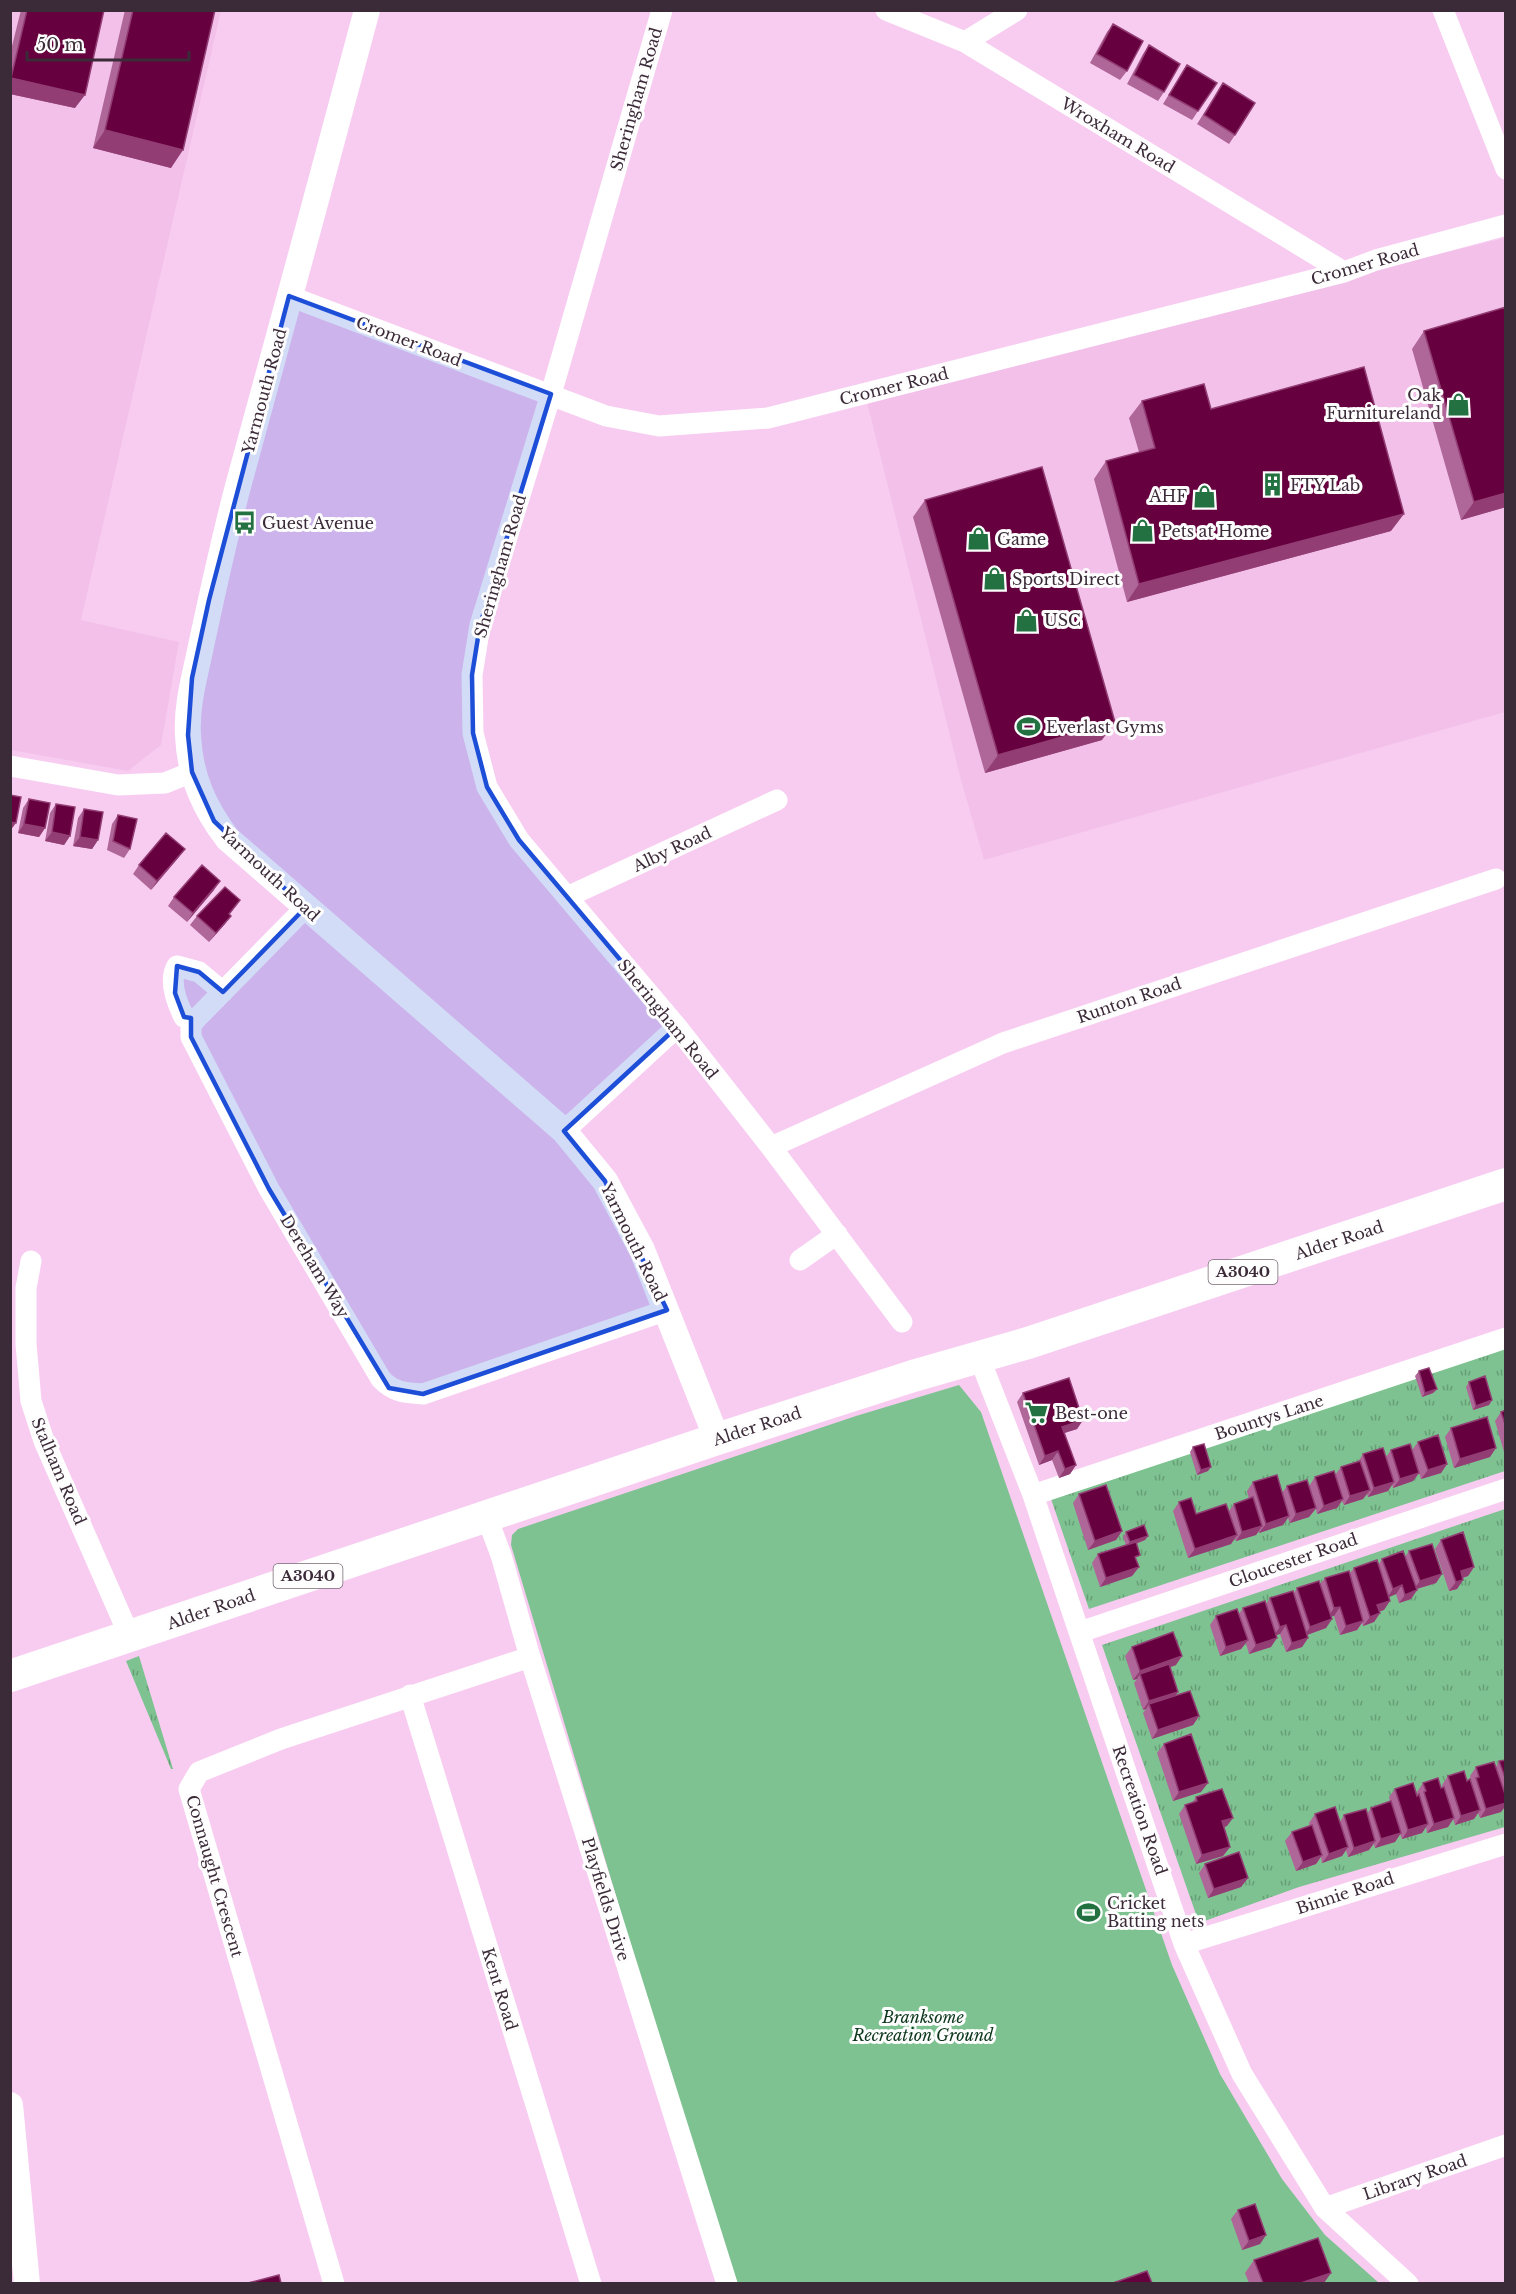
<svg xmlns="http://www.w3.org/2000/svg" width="1516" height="2294" font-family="'Libre Baskerville',serif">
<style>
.built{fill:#f3c0ea}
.grass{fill:url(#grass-tufts)}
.green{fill:#7dc290}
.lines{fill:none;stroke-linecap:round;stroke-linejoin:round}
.minor{stroke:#fff;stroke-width:21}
.tertiary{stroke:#fff;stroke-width:26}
.primary{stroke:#fff;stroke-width:32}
.wall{fill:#af6698}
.shaded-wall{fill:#923d74}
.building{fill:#66003e;stroke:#923d74;stroke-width:1.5}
.marked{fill:#1d4ed8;fill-opacity:0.2;stroke:#1d4ed8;stroke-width:4.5;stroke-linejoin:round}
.labels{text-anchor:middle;stroke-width:6;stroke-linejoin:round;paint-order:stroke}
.shield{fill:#fdfdfd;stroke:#756973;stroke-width:1.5}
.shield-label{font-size:15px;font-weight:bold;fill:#3b2a38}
.street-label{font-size:16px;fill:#3b2a38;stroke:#fdfdfd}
.poi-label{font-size:16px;fill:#3b2a38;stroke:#fdfdfd;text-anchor:start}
.park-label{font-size:16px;font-style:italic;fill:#0b361b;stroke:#fdfdfd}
</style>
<defs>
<pattern id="grass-tufts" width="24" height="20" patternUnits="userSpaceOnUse" patternTransform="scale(1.5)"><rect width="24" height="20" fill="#7dc290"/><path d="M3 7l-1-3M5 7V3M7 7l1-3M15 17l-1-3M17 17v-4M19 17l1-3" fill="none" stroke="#689e77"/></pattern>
</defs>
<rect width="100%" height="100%" fill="#f8ccf1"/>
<path class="built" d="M10,11H221L81,620L179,642L161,745L128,771L11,750Z
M1505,238V712L984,860L961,780L865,394Z"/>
<path class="grass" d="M1505,1346V1471L1089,1609L1050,1496Z
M1505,1509V1827L1299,1887L1202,1922L1198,1920L1102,1645Z
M139,1656L173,1769H171L126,1661Z"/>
<path class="green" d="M959,1385L981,1412L1172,1965L1220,2074L1282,2179L1325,2235L1379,2283H737L643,1986L511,1545L512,1535L518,1529L856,1416Z"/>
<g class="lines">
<path class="minor" d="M662,10L551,394L480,625L472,675L473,733L487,787L519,840L677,1027L771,1147L902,1322
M886,10L965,42L1344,272
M1443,10L1506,169
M965,42L1017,10
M289,296L606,416L659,426L768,418L1344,272L1376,260L1506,225
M10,766L118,785L165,783L192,772
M567,897L777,800
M305,908L196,1019L191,1025V1037L269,1189L381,1379C393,1392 405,1393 423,1394L667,1310
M196,1019L184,1017C177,1003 168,981 177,966L199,972L223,992
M564,1131L677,1027
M771,1147L1003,1043L1496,879
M800,1260L837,1234
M31,1261L26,1288V1344L31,1401L44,1441L130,1637
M979,1357L1033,1495L1184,1944L1242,2074L1325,2208L1408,2284
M1033,1495L1506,1338
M486,1515L501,1555L530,1657L727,2284
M1080,1632L1506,1489
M410,1695L591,2284
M1184,1944L1506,1844
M1325,2208L1506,2145
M334,2284L189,1789L199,1772L281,1739L530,1657"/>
<path class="tertiary" d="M367,10C326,167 282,322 240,479C225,534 213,590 201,646C195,676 186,705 188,736C190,776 204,808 228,839L564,1131L605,1181L642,1250L717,1439
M10,2105L27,2284"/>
<path class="primary" d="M10,1676L717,1439L913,1376L1028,1343L1506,1184"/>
</g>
<path class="wall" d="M21,10H104L75,108L10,94V54Z
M125,10H215L171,168L93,148Z
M1113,24L1127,71L1120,80L1090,63L1107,32Z
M1149,45L1164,92L1158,101L1127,84L1143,54Z
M1187,65L1217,83L1192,120L1163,104Z
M1223,83L1235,135L1229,144L1197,124Z
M1424,331L1506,507L1461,520L1412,349Z
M1142,401L1211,409L1391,531L1127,602L1094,479L1106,461L1139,452L1129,418Z
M925,500L1102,740L985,773L913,517Z
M29,799L45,828L39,837L18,833L23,808Z
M56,804L70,836L64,845L45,841L50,813Z
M84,809L98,840L92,849L73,846L78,818Z
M118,815L130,849L124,858L107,850L112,824Z
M178,858L151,890L133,874L139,865Z
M214,890L187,922L168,906L174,897Z
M240,900L229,915L231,916L224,925L209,942L190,925L197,916Z
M1419,1371L1437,1389L1433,1393L1422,1397L1415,1376Z
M1469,1382L1492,1400L1489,1405L1473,1410L1466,1387Z
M1023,1393L1083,1420L1077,1429L1064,1433L1076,1465L1070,1474L1059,1478L1052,1460L1039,1465L1017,1402Z
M1506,1410V1451L1504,1452L1495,1421L1501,1412Z
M1451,1428L1490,1457L1454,1468L1445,1437Z
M1418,1442L1447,1464L1441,1473L1421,1479L1419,1473L1413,1481L1393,1488L1392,1484L1388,1491L1368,1497L1367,1494L1363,1499L1344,1505L1342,1501L1337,1508L1317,1514L1316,1509L1309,1517L1290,1523L1288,1518L1283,1525L1259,1533V1531L1256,1535L1236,1541L1235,1538L1231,1544L1188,1558L1173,1511L1179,1502L1196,1514L1229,1511L1234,1504L1249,1499L1247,1491L1253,1482L1282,1493L1287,1486H1309L1315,1477L1335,1475L1341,1467L1358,1462L1363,1454L1386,1457L1391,1450H1412Z
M1193,1447L1208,1471L1197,1475L1190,1452Z
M1079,1494L1122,1531L1116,1540L1088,1550L1073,1503Z
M1126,1532L1148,1536L1145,1540L1136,1544V1561L1139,1567L1132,1576L1100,1587L1092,1563L1098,1554L1126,1545L1123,1537Z
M1441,1540L1474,1567L1468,1576L1463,1578V1580L1457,1589L1449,1591L1435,1549Z
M1409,1551L1442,1574L1436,1583L1417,1589V1590L1411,1599L1399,1603L1396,1594L1389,1597L1384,1610L1379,1611L1380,1613L1374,1622L1363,1626L1362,1623L1357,1630L1340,1635L1334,1616H1331L1332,1619L1326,1628L1307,1635L1308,1638L1302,1647L1286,1652L1280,1634L1276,1635L1271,1647L1249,1654L1246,1643L1241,1649L1220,1656L1210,1625L1216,1616L1239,1614L1243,1608L1266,1604L1270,1598L1294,1593L1297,1588L1320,1584L1325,1578L1349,1574L1354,1568L1379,1564L1382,1559L1405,1557Z
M1132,1647L1176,1665L1170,1667L1178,1692L1175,1695L1199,1716L1193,1725L1152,1739L1143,1713L1146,1709L1143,1710L1134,1683L1137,1679L1133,1680L1125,1656Z
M1164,1744L1201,1792L1173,1801L1157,1753Z
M1506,1760V1809L1505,1807L1501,1812L1480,1818L1478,1813L1474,1819L1455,1825L1453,1819L1448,1827L1427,1833L1426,1827L1422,1833L1402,1839L1400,1834L1395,1842L1375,1848L1374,1844L1369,1850L1348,1857L1346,1850L1342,1856L1322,1863L1321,1857L1316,1864L1296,1871L1285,1841L1292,1832L1310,1826L1309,1823L1315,1814L1340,1822L1344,1815L1367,1814L1371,1808L1390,1802L1389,1797L1395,1789L1417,1796L1418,1795L1417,1792L1423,1783L1441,1788H1443L1442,1785L1448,1776L1467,1781L1472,1784L1470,1776L1476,1767H1496L1499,1761Z
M1196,1797L1227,1826L1224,1827L1230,1847L1223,1856L1196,1864L1179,1814L1185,1805L1192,1803Z
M1205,1864L1248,1878L1241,1887L1208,1898L1199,1873Z
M1238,2210L1266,2235L1260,2244L1242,2250L1231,2219Z
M1254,2260L1324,2283H1249L1245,2273Z"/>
<path class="shaded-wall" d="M11,78L85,95L75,108L10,94V79Z
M105,130L183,150L171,168L93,148Z
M1506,493V507L1461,520L1474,502Z
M1404,514L1391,531L1127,602L1139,584Z
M1115,722L1102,740L985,773L998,755Z
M10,822L16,823L10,831Z
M24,824L45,828L39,837L18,833Z
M52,832L70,836L64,845L45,841Z
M80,837L98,840L92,849L73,846Z
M185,849L178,858L151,890L157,881Z
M220,881L214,890L187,922L193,913Z
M231,916L224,925L209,942L216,933Z
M1437,1389L1433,1393L1422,1397L1425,1393Z
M1492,1400L1489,1405L1473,1410L1476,1406Z
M1083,1420L1077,1429L1055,1436L1062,1427Z
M1496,1448L1490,1457L1454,1468L1460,1459Z
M1058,1451L1052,1460L1039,1465L1045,1456Z
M1447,1464L1441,1473L1421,1479L1428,1470Z
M1076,1465L1070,1474L1059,1478L1065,1469Z
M1211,1467L1208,1471L1197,1475L1201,1470Z
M1419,1473L1413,1481L1393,1488L1400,1479Z
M1394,1482L1388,1491L1368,1497L1374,1488Z
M1370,1490L1363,1499L1344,1505L1350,1496Z
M1343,1499L1337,1508L1317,1514L1324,1506Z
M1316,1508L1309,1517L1290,1523L1296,1514Z
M1289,1516L1283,1525L1259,1533L1266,1524Z
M1262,1526L1256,1535L1236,1541L1242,1532Z
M1122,1531L1116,1540L1088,1550L1095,1541Z
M1237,1535L1231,1544L1188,1558L1195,1549Z
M1148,1536L1145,1540L1126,1547L1130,1542Z
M1139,1567L1132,1576L1100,1587L1106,1578Z
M1474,1567L1468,1576L1454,1580L1461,1571Z
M1442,1574L1436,1583L1413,1590L1420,1581Z
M1463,1580L1457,1589L1449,1591L1456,1582Z
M1402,1585L1396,1594L1387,1598L1393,1589Z
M1417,1590L1411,1599L1399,1603L1405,1595Z
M1390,1601L1384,1610L1371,1614L1377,1605Z
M1340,1607L1334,1616L1328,1617L1334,1608Z
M1380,1613L1374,1622L1363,1626L1370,1617Z
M1332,1619L1326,1628L1304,1636L1310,1627Z
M1363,1621L1357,1630L1340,1635L1346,1626Z
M1286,1625L1280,1634L1273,1636L1280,1627Z
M1277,1638L1271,1647L1249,1654L1256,1645Z
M1308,1638L1302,1647L1286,1652L1292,1643Z
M1248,1640L1241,1649L1220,1656L1226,1647Z
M1182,1656L1176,1665L1141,1678L1140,1674L1137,1679L1133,1680L1140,1671Z
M1178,1692L1172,1700L1149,1704L1146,1709L1143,1710L1149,1701Z
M1199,1716L1193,1725L1152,1739L1158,1730Z
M1208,1783L1201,1792L1173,1801L1179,1792Z
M1506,1803V1805L1501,1812L1480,1818L1486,1809Z
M1480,1810L1474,1819L1455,1825L1461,1816Z
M1233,1818L1227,1826L1216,1830L1222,1821Z
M1454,1818L1448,1827L1427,1833L1434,1824Z
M1428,1824L1422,1833L1402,1839L1408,1830Z
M1401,1833L1395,1842L1375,1848L1381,1839Z
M1375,1841L1369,1850L1348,1857L1354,1848Z
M1230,1847L1223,1856L1196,1864L1202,1855Z
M1348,1847L1342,1856L1322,1863L1329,1854Z
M1322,1855L1316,1864L1296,1871L1303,1862Z
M1248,1878L1241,1887L1208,1898L1214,1889Z
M1266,2235L1260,2244L1242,2250L1249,2241Z
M1331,2273L1324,2283H1301Z"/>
<path class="building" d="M27,10H104L85,95L11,78Z
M133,10H215L183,150L105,130Z
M1113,24L1143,41L1127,71L1097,54Z
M1149,45L1180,64L1164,92L1134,75Z
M1187,65L1217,83L1198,111L1169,95Z
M1223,83L1255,103L1235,135L1204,115Z
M1506,307V493L1474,502L1424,331Z
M1364,367L1404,514L1139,584L1106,461L1155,448L1142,401L1204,384L1211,409Z
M1042,467L1115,722L998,755L925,500Z
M10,795L21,797L16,823L10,822Z
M29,799L50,803L45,828L24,824Z
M56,804L75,807L70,836L52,832Z
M84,809L103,812L98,840L80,837Z
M118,815L137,819L130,849L113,841Z
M166,833L185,849L157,881L139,865Z
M202,865L220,881L193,913L174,897Z
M225,887L240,900L229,914L231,916L216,933L197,916Z
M1429,1368L1437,1389L1425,1393L1419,1371Z
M1485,1376L1492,1400L1476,1406L1469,1382Z
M1069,1378L1083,1420L1062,1427L1076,1465L1065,1469L1058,1451L1045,1456L1023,1393Z
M1506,1410V1427L1501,1412Z
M1487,1417L1496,1448L1460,1459L1451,1428Z
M1438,1435L1447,1464L1428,1470L1418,1442Z
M1204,1444L1211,1467L1201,1470L1193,1447Z
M1410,1444L1419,1473L1400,1479L1391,1450Z
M1383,1448L1394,1482L1374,1488L1363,1454Z
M1360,1461L1370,1490L1350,1496L1341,1467Z
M1334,1471L1343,1499L1324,1506L1315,1477Z
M1277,1475L1289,1516L1266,1524L1253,1482Z
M1307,1480L1316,1508L1296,1514L1287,1486Z
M1106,1485L1122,1531L1095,1541L1079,1494Z
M1253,1497L1262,1526L1242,1532L1234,1504Z
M1191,1498L1196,1514L1226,1504L1237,1535L1195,1549L1179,1502Z
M1144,1525L1148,1536L1130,1542L1126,1532Z
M1463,1532L1474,1567L1461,1571L1463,1580L1456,1582L1441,1540Z
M1136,1542L1140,1555L1135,1557L1139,1567L1106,1578L1098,1554Z
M1432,1544L1442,1574L1420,1581L1409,1551Z
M1403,1551L1417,1590L1405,1595L1402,1585L1393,1589L1382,1559Z
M1377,1560L1390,1601L1377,1605L1380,1613L1370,1617L1354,1568Z
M1349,1571L1363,1621L1346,1626L1340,1607L1334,1608L1325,1578Z
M1319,1581L1332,1619L1310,1627L1297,1588Z
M1293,1591L1308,1638L1292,1643L1286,1625L1280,1627L1270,1598Z
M1265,1601L1277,1638L1256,1645L1243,1608Z
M1237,1609L1248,1640L1226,1647L1216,1616Z
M1173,1632L1182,1656L1140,1671L1132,1647Z
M1169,1664L1178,1692L1149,1701L1140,1674Z
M1190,1691L1199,1716L1158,1730L1149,1704Z
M1191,1734L1208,1783L1179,1792L1164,1744Z
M1506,1760V1780L1499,1761Z
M1494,1762L1506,1797V1803L1486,1809L1476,1778L1479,1777L1476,1767Z
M1464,1771L1467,1781L1470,1779L1480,1810L1461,1816L1448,1776Z
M1438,1778L1441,1788L1444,1787L1454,1818L1434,1824L1424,1792L1426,1791L1423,1783Z
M1413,1783L1417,1796L1419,1794L1428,1824L1408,1830L1395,1789Z
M1222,1789L1233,1818L1222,1821L1230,1847L1202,1855L1185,1805L1197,1801L1196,1797Z
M1391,1801L1401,1833L1381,1839L1371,1808Z
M1335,1807L1348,1847L1329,1854L1315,1814Z
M1366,1809L1375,1841L1354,1848L1344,1815Z
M1312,1825L1322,1855L1303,1862L1292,1832Z
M1239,1852L1248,1878L1214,1889L1205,1864Z
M1255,2204L1266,2235L1249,2241L1238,2210Z
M1318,2238L1331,2273L1301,2283H1263L1254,2260Z
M1147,2271L1152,2283H1113Z
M279,2275L281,2283H248Z"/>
<path class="marked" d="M289,296L551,394L480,625L472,675L473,733L487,787L519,840L677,1027L564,1131L605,1181L667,1310L423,1394L389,1388L269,1189L191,1037V1018L184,1017L175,993L177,966L199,972L223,992L305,908L214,821L192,772L188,735L192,678L209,600Z"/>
<defs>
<symbol id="shop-bare" viewBox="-9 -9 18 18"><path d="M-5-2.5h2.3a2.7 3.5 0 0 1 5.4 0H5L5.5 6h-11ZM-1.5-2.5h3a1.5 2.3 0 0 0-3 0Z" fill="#237040" stroke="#fdfdfd" stroke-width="2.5" paint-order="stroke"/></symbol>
<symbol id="building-bare" viewBox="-9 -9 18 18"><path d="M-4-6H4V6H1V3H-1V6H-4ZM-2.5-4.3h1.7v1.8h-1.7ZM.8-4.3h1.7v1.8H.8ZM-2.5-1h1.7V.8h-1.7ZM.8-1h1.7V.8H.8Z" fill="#237040" stroke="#fdfdfd" stroke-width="2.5" paint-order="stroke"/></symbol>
<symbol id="bus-bare" viewBox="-9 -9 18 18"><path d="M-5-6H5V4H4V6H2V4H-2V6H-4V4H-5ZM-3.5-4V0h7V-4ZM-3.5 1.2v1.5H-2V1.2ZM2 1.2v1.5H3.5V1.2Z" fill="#237040" stroke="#fdfdfd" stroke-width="2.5" paint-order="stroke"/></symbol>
<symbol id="stadium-bare" viewBox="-9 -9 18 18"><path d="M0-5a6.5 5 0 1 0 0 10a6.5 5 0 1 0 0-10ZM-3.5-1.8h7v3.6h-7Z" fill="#237040" stroke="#fdfdfd" stroke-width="2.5" paint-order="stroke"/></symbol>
<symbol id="supermarket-bare" viewBox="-9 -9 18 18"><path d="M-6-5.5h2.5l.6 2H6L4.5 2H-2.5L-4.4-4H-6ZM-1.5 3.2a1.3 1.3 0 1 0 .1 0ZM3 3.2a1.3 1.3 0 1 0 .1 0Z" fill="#237040" stroke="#fdfdfd" stroke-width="2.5" paint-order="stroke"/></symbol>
</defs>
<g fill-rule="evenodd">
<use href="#shop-bare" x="1442" y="388" width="33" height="33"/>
<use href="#building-bare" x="1256" y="468" width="33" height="33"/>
<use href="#shop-bare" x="1188" y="480" width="33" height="33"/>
<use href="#bus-bare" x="228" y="506" width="33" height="33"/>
<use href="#shop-bare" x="1126" y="514" width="33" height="33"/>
<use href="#shop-bare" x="962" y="522" width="33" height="33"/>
<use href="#shop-bare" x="978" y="562" width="33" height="33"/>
<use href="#shop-bare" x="1010" y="604" width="33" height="33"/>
<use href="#stadium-bare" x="1012" y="710" width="33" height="33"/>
<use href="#supermarket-bare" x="1020" y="1396" width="33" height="33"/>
<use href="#stadium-bare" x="1072" y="1896" width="33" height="33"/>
</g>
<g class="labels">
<g class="shield">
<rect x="1208.5" y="1260" width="69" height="24" rx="4.5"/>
<rect x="273.5" y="1564" width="69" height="24" rx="4.5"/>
</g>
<g class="shield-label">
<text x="1243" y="1277">A3040</text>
<text x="308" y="1581">A3040</text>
</g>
<g class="street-label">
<text transform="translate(636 99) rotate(-74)" y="6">Sheringham Road</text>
<text transform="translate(1118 135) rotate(31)" y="6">Wroxham Road</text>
<text transform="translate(1365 264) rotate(-16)" y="6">Cromer Road</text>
<text transform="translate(409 341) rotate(21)" y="6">Cromer Road</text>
<text transform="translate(894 386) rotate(-14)" y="6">Cromer Road</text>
<text transform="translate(264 391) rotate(-75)" y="6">Yarmouth Road</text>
<text transform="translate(500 566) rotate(-74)" y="6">Sheringham Road</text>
<text transform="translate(672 849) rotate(-25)" y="6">Alby Road</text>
<text transform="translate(270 874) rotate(43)" y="6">Yarmouth Road</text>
<text transform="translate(1129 1000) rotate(-19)" y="6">Runton Road</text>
<text transform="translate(668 1019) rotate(51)" y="6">Sheringham Road</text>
<text transform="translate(1339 1240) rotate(-18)" y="6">Alder Road</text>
<text transform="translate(634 1242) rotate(64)" y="6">Yarmouth Road</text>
<text transform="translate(315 1266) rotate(59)" y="6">Dereham Way</text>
<text transform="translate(1269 1417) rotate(-18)" y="6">Bountys Lane</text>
<text transform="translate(757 1426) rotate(-18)" y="6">Alder Road</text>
<text transform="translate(59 1471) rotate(67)" y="6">Stalham Road</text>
<text transform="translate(1293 1560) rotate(-19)" y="6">Gloucester Road</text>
<text transform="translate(211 1609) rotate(-19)" y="6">Alder Road</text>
<text transform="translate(1140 1810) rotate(71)" y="6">Recreation Road</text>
<text transform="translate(215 1876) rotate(74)" y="6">Connaught Crescent</text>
<text transform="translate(1345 1893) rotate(-18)" y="6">Binnie Road</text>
<text transform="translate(606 1899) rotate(73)" y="6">Playfields Drive</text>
<text transform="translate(500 1989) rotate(73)" y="6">Kent Road</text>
<text transform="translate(1415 2177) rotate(-19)" y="6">Library Road</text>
</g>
<g class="poi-label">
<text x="1441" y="401" text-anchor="end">Oak<tspan x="1441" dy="18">Furnitureland</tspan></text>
<text x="1290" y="491">FTY Lab</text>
<text x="1187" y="502" text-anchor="end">AHF</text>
<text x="262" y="529">Guest Avenue</text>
<text x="1161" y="537">Pets at Home</text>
<text x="997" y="545">Game</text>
<text x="1012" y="585">Sports Direct</text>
<text x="1044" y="626">USC</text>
<text x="1046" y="733">Everlast Gyms</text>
<text x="1055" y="1419">Best-one</text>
<text x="1107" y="1909">Cricket<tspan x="1107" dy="18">Batting nets</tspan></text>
</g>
<g class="park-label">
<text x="923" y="2023">Branksome<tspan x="923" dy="18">Recreation Ground</tspan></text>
</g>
</g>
<rect width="1516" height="2294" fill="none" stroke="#3b2a38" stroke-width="24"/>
<path d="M27 51v9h162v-9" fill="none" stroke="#3b2a38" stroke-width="3"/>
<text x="36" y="51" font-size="18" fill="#3b2a38" stroke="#fdfdfd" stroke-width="4.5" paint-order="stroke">50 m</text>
</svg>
